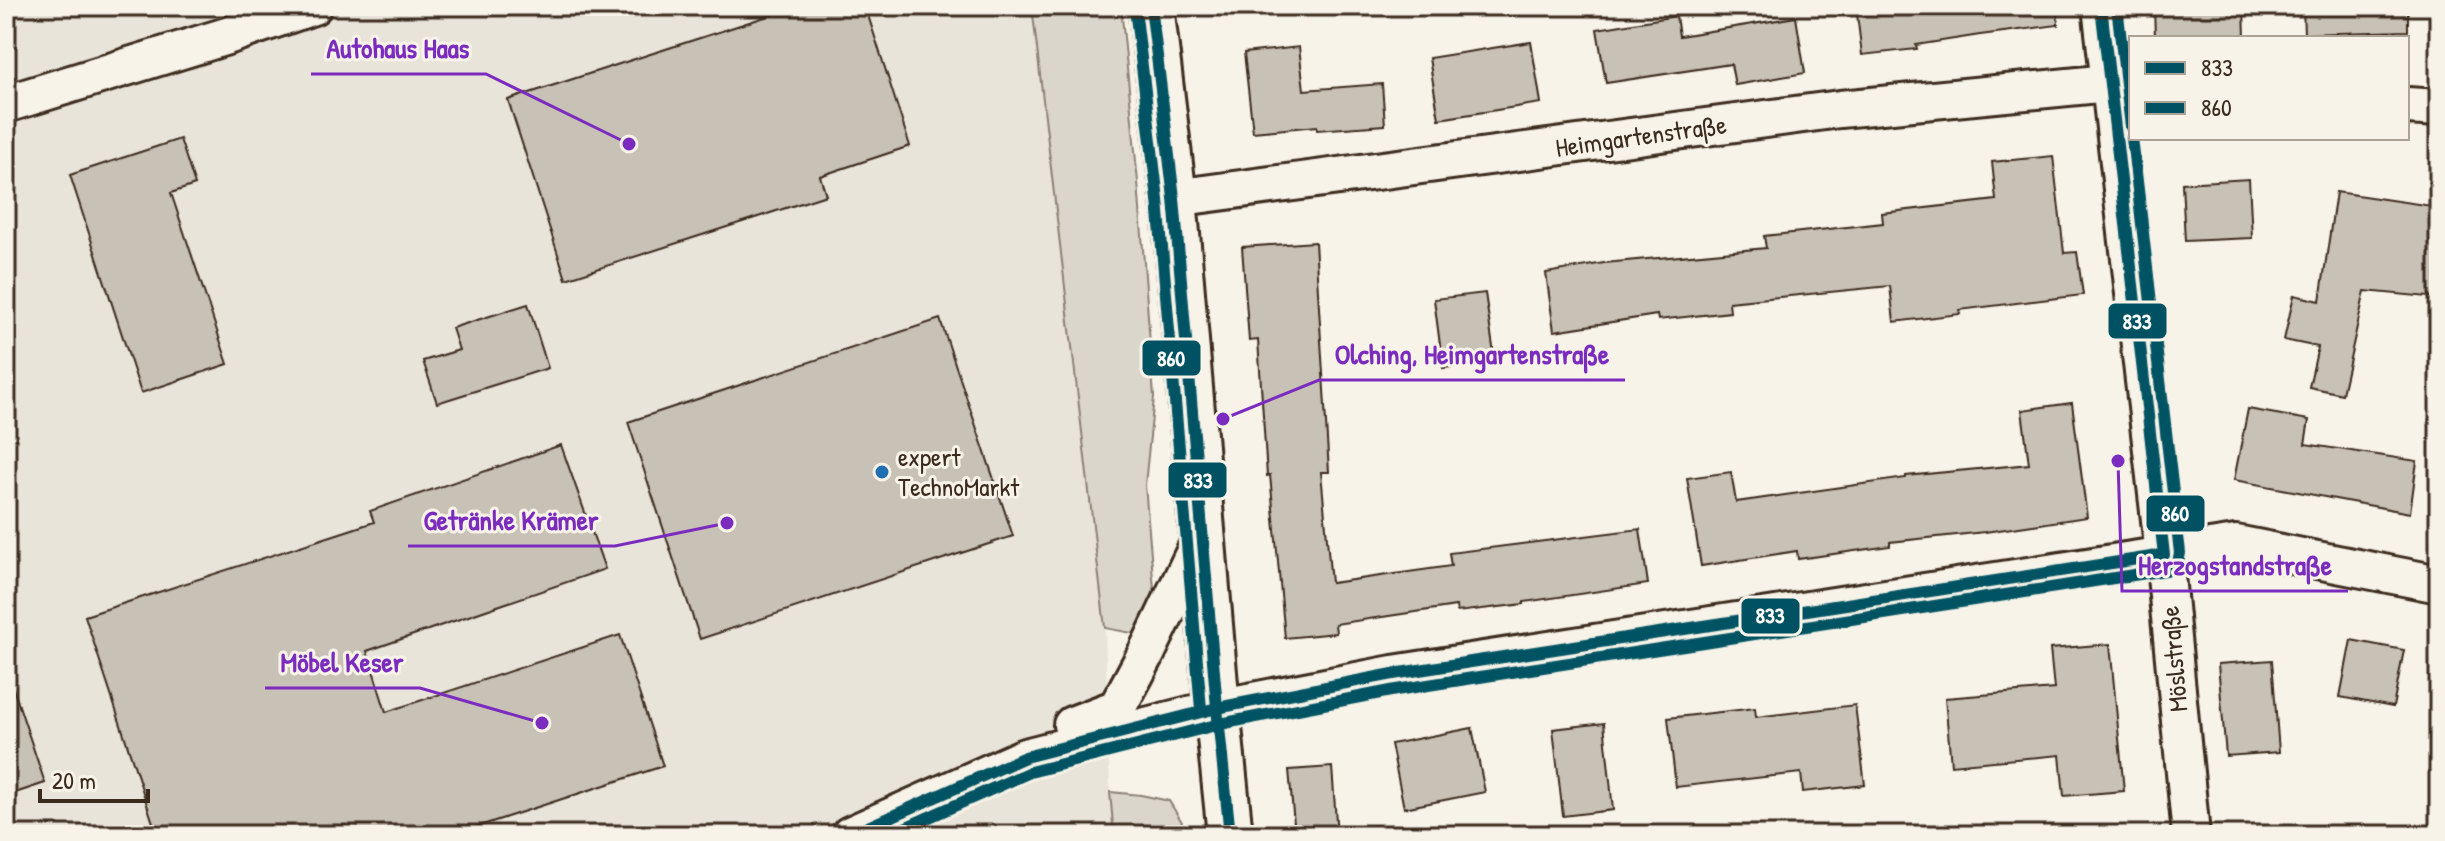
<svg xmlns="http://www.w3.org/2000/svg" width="2445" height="841" font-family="'Patrick Hand',sans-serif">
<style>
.built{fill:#e9e4d9}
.green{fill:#dbd6cb;stroke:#8b8074;stroke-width:2}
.building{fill:#c8c1b6;stroke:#3b2a1e;stroke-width:2}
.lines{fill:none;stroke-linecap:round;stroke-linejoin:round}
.street-casing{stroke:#3b2a1e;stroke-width:42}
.secondary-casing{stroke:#3b2a1e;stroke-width:50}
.street{stroke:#f7f3e8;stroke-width:36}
.secondary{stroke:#f7f3e8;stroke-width:44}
.bus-1-casing{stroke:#f7f3e8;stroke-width:18}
.bus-2-casing{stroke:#f7f3e8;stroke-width:18}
.bus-1{stroke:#005262;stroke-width:12}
.bus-2{stroke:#005262;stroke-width:12}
.poi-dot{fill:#1f6fb2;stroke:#f7f3e8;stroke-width:3}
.labels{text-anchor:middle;stroke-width:6;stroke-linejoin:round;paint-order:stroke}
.street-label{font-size:26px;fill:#3b2a1e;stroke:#f7f3e8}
.poi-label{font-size:26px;fill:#3b2a1e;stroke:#f7f3e8;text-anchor:start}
.leader{fill:none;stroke:#7b2cbf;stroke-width:3}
.callout-dot{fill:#7b2cbf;stroke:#f7f3e8;stroke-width:3}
.callout-label{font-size:28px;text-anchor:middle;font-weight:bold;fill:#7b2cbf;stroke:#f7f3e8;stroke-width:6;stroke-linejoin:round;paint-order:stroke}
.line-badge{stroke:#f7f3e8;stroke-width:3}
.badge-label{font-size:22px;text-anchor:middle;font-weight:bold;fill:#fff}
</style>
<rect width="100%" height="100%" fill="#f7f3e8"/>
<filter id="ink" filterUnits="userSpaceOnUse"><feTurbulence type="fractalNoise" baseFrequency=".0125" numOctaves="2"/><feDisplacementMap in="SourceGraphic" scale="16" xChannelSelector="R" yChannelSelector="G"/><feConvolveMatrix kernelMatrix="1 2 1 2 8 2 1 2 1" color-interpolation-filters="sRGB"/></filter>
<g filter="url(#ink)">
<path class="built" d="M6,6H1032L1105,628L1110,792L1114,835H6Z"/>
<path class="green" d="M1032,6H1121L1138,182L1154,397L1145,485L1154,589L1148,628L1137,634L1105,628Z
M1110,792L1141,795L1169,801L1182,822L1184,835H1114Z"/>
<path class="building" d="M799,6H865L910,146L820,176L826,195L566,279L508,100Z
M1856,6H2057L2058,25L1980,35L1916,45L1917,49L1862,55Z
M2154,6H2244L2245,38H2155Z
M2303,6H2408V31L2304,34Z
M1676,16L1679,36L1796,17L1805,73L1735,85L1731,64L1606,83L1597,29Z
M1531,42L1541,103L1439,119L1429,58Z
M1299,47L1304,90L1382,84L1385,125L1317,130V126L1253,132L1244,53Z
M180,139L195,185L171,193L228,364L141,393L70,175Z
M2053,156L2064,253L2077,252L2083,295L1959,310L1960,314L1894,322L1890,286L1729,302L1730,312L1658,320L1657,315L1554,331L1546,273L1604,263L1766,248L1764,236L1883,223L1882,213L1996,200L1992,162Z
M2249,179L2252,238L2185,241L2182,183Z
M2336,192L2439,207V298L2365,291L2342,394L2309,387L2318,347L2284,340L2294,295L2320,301Z
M1315,242L1329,472H1321L1331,583L1451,566L1449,553L1640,529L1648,584L1524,602V604L1457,612L1456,606L1335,624L1336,633L1285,638L1270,475L1267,476L1258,340L1249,341L1242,247Z
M1485,293L1495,361L1443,368L1434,299Z
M528,304L548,368L437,403L423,361L459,350L452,328Z
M940,319L1013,536L700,639L628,422Z
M2072,403L2087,517L1985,532L1890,542V546L1798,559L1797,551L1701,566L1687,478L1731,472L1736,502L1906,478V476L2029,464L2022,410Z
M2248,409L2309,420L2305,444L2417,461L2410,513L2234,480Z
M561,445L605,569L367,651L386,712L620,635L663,766L452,835H157L85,616L374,522L370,511Z
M2351,640L2404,650L2393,707L2340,697Z
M2110,644L2124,791L2064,796L2060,755L1951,765L1945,698L2054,689L2050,649Z
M2272,660L2279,752L2226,756L2218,664Z
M11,682L45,783L6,796V683Z
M1855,705L1865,785L1803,792L1801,773L1676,787L1668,718L1755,708L1756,717Z
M1604,723L1613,810L1563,816L1553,729Z
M1472,728L1485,792L1404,808L1391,744Z
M1332,767L1337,835H1295L1289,770Z"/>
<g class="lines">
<defs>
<path id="street" d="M2101,6L2164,555L2191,835
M6,104L227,36L313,6
M2407,106L2439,108
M1174,198L1840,109L2109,83L2131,84
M1072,725L1117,708L1146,654L1202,537
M850,835L1025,757L1217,708L1393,674L2236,544L2439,584"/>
<path id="secondary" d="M1151,6L1174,198L1217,708L1230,835"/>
</defs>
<use href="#street" class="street-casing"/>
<use href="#secondary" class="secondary-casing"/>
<use href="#street" class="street"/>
<use href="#secondary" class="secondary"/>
<defs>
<path id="bus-1" d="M1151,6L1174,198L1217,708L1230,835
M850,835L1025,757L1217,708L1393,674L2164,555L2101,6"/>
<path id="bus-2" d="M2117,6L2131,127
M1135,8L1158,200L1201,709
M889,835L1030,772L1220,724L1396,690L2172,569L2178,562L2180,553L2132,138"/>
</defs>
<use href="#bus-1" class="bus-1-casing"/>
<use href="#bus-2" class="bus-2-casing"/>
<use href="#bus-1" class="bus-1"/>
<use href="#bus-2" class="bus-2"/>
</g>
</g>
<circle class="poi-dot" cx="882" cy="472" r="8"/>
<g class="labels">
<g class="street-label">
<text transform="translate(1641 136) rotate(-8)" y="9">Heimgartenstraße</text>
<text transform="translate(2174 659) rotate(-95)" y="9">Möslstraße</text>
</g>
<g class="poi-label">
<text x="898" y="466">expert<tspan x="898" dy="30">TechnoMarkt</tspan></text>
</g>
</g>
<path class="leader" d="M629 144L486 74H311M1223 419L1319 380H1625M727 523L615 546H408M2118 461L2122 591H2348M542 723L420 688H265"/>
<g class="callout-dot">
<circle cx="629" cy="144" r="8"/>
<circle cx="1223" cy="419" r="8"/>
<circle cx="727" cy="523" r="8"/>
<circle cx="2118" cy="461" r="8"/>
<circle cx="542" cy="723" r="8"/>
</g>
<g class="callout-label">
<text x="398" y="58">Autohaus Haas</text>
<text x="1472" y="364">Olching, Heimgartenstraße</text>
<text x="511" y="530">Getränke Krämer</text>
<text x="2235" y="575">Herzogstandstraße</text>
<text x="342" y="672">Möbel Keser</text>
</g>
<g class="line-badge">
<rect x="2107" y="302" width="61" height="38" rx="8" fill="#005262"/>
<rect x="1141" y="339" width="61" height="38" rx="8" fill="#005262"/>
<rect x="1167" y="461" width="61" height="38" rx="8" fill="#005262"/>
<rect x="2145" y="494" width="61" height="39" rx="8" fill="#005262"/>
<rect x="1740" y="597" width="61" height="38" rx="8" fill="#005262"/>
</g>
<g class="badge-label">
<text x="2137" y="329">833</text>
<text x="1171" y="366">860</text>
<text x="1198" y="488">833</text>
<text x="2175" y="521">860</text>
<text x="1770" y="623">833</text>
</g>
<rect width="2445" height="841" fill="none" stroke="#f7f3e8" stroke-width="32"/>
<rect x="16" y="16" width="2413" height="809" fill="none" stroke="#3b2a1e" stroke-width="3" filter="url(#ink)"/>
<rect x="2129" y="36" width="280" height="104" fill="#f7f3e8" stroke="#aca397" stroke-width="2"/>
<rect x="2145" y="62" width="40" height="12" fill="#005262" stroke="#aca397" stroke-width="2"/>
<text x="2201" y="76" font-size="24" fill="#3b2a1e">833</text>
<rect x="2145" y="102" width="40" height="12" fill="#005262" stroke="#aca397" stroke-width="2"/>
<text x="2201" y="116" font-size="24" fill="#3b2a1e">860</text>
<path d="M40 789v12h108v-12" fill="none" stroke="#3b2a1e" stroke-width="4"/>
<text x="52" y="789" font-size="24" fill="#3b2a1e" stroke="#f7f3e8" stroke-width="6" paint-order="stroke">20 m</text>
</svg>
